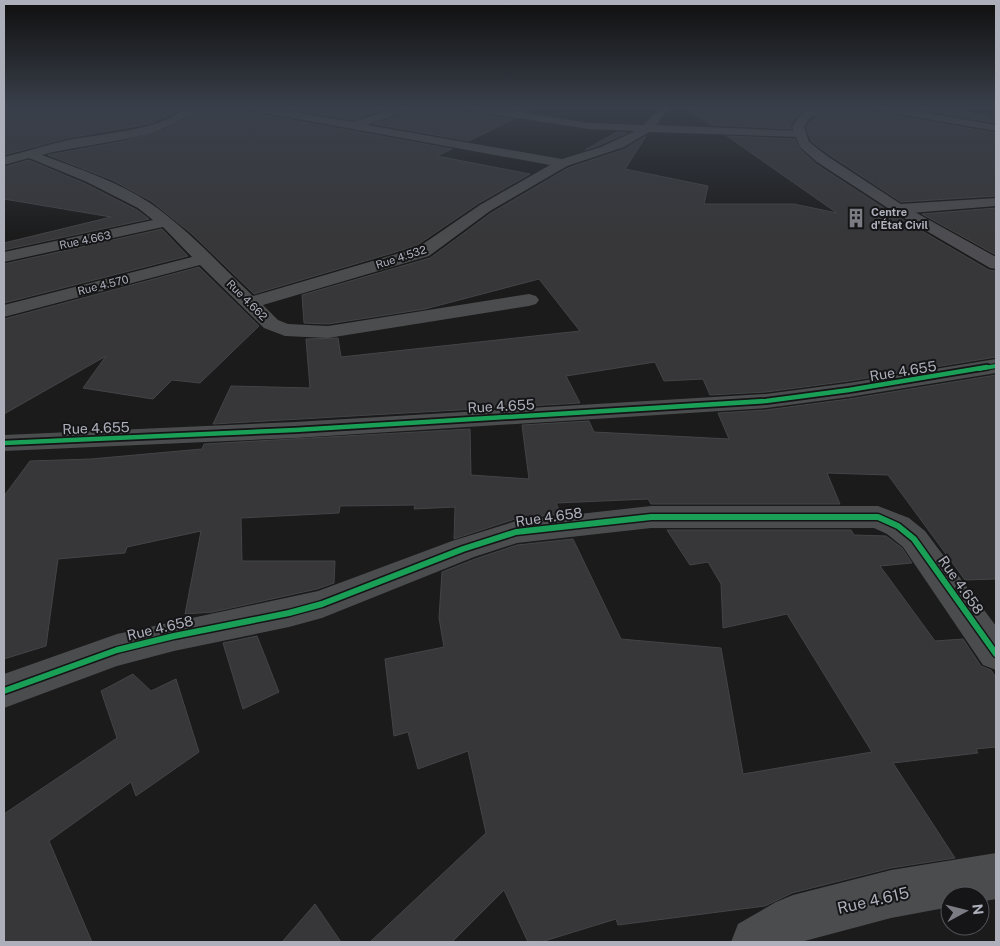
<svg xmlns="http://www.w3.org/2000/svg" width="1000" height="946" font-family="'Public Sans',sans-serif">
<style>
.building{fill:#373739;stroke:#434447}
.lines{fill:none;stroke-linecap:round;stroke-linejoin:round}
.minor{fill:#4b4c4e;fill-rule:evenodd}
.major{fill:#4d4d51;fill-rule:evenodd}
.cycleway-far2-casing{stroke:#151517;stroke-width:6}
.cycleway-far1-casing{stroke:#151517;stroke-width:8}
.cycleway-casing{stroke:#151517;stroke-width:9}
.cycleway-far2{stroke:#1a9f57;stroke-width:4}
.cycleway-far1{stroke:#1a9f57;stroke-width:4.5}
.cycleway{stroke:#1a9f57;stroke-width:6}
.labels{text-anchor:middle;stroke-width:4;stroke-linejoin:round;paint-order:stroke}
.far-poi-label{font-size:11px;font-weight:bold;fill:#adafbb;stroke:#151517;text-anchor:start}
.far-street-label{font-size:11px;fill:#adafbb;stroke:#151517}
.street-label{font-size:14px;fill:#adafbb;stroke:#151517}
.near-street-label{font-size:16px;fill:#adafbb;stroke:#151517}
</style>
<rect width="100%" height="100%" fill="#1b1b1b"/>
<path class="building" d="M32,106H97L92,109L182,106L176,112L149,124L68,138L4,155V109Z
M196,106L238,108L243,111L452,149L437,156L530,174L479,203L416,246L254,294L192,234L151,201L112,180L48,155L124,141L166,129L184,120L196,109Z
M278,106H395L353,120L275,107Z
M418,106H453L460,111L513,119L469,141L374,124L416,110Z
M492,106H541L529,112Z
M683,106H809L799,113L790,126L791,129L712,125Z
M829,106H863L870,111L996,133V196L901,202L828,154L811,141L806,127L808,124Z
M899,106H941L996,118V123Z
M617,132L627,133L600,145L585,150Z
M646,136L625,169L708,186L704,204H794L837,213L727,136L795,139L799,148L816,164L893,214L989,270L996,271V357L849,381L766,392L710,395L703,379L664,381L655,362L566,376L580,403L213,424L231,386L310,388L306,339L338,338L341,357L580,331L539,279L425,309L328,324L304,323L302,295L430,258L491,213L568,168L625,149Z
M29,160L86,184L137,210L149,219L4,250V243L111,217L4,199V167Z
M996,208V255L922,214Z
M162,229L188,256L4,303V264Z
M199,267L259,326L200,383L172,380L153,399L83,388L106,356L4,414V319Z
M996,375V579L965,580L888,475L827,473L840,504H651L648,499L556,503L561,514L515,519L454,539L455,507L414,509L415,505L340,506L339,513L241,518L242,561H335L334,583L317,589L213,612L185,614L201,531L127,547L125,553L58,559L46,646L4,659V496L30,461L91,459L202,449L204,444L470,429L471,475L529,479L522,425L589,421L594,432L729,439L718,413L766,410L849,399Z
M667,530H851L854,535L886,536L902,548L912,563L880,566L935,641L963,639L981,666L991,670L996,678V747L976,749L978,753L893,763L955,858L891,868L792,893L765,906L618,925L616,919L541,942H528L504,890L452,942H370L486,833L468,751L418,769L408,732L394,736L385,659L444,647L439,618L442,572L475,559L517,545L573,539L621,639L721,648L743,774L872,752L787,614L723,628L721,584L708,562L690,565Z
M257,636L279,692L243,709L223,643Z
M133,674L151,691L176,679L199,752L136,796L131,782L49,841L92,942H4V814L117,738L101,691Z
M315,904L341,942H282Z"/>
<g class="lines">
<path class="minor" d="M184,106H194L195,108C168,141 83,143 42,155C77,168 119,182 150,203C188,229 220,265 253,296L417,248L480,205L550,165L243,109L238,106H260L353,122L401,106H416L415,108L367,125L562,159L601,147L635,131L589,129L460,109L455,106H480L589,123L644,125L661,106H671L656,125L799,131L805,134L799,137L649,132L624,147L567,166L490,211L429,256L263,305L278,320L288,324L328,326L529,294L536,296L539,300L536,304L529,306L328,338L285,336L264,328L200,265L4,317V305L192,257L163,227L4,262V252L153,220L138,208L87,182L29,158L4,165V157C25,152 46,145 68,140C92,135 174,129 184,106Z
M865,106H888L996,125V131L870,109Z
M996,198V206L899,214L894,212L891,209L894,206L899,204Z
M996,359V373L849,397L766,408L295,438L4,451V435L295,422L766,394L849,383Z
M651,506H878L909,518L925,531L996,626V670L983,665L903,547L887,534L874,528H651L517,543L474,557L322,618L289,627L174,651L117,666L4,708V674L117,634L318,591L452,541L516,521Z
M996,853V899L980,902V896H950V907L891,918L801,942H731L738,924L776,902L793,895L891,870Z"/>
<path class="major" d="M812,106H827C818,114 809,115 804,127L809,142L827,156L904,206L996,257V269L990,268L894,212L817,162L800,147L792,127L801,114Z"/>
<defs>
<path id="cycleway-far2" d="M979,369L996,366"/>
<path id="cycleway-far1" d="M4,443L295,430L766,401L849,390L987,367"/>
<path id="cycleway" d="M4,691L117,650L174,636L289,613L322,604L463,549L516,532L651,517H878L898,526L914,539L996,654"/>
</defs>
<use href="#cycleway-far2" class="cycleway-far2-casing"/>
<use href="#cycleway-far1" class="cycleway-far1-casing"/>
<use href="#cycleway" class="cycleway-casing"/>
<use href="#cycleway-far2" class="cycleway-far2"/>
<use href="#cycleway-far1" class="cycleway-far1"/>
<use href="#cycleway" class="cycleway"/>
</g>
<linearGradient id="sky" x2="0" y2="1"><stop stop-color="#0f0f0f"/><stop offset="0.45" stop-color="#393f4a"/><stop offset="1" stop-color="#393f4a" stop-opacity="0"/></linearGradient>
<rect width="1000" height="238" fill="url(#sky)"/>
<defs>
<symbol id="building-bare" viewBox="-9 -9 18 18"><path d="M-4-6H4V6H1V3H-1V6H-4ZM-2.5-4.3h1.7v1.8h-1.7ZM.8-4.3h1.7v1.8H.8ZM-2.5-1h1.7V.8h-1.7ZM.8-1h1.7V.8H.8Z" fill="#7a7b83" stroke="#151517" stroke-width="2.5" paint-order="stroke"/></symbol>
</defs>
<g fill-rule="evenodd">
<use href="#building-bare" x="842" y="204" width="28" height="28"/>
</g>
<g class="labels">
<g class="far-poi-label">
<text x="871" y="216">Centre<tspan x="871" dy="13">d'État Civil</tspan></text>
</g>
<g class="far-street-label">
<text transform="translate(85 240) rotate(-12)" y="4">Rue 4.663</text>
<text transform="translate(401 257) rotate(-18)" y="4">Rue 4.532</text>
<text transform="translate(103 285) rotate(-14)" y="4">Rue 4.570</text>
<text transform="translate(247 300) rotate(45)" y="4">Rue 4.662</text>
</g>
<g class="street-label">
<text transform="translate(903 371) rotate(-9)" y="5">Rue 4.655</text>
<text transform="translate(501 406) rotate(-3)" y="5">Rue 4.655</text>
<text transform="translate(96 428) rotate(-2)" y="5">Rue 4.655</text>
<text transform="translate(549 517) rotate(-8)" y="5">Rue 4.658</text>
<text transform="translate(961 585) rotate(55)" y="5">Rue 4.658</text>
<text transform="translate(160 628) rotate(-13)" y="5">Rue 4.658</text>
</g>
<g class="near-street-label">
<text transform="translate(873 900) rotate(-13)" y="6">Rue 4.615</text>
</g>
</g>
<rect width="1000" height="946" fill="none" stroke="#adafbb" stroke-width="10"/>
<g transform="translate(965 911) rotate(83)"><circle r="24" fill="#151517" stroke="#525359"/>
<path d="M0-4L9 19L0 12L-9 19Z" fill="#7a7b83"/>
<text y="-8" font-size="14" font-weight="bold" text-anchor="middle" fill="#adafbb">N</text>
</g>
</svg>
